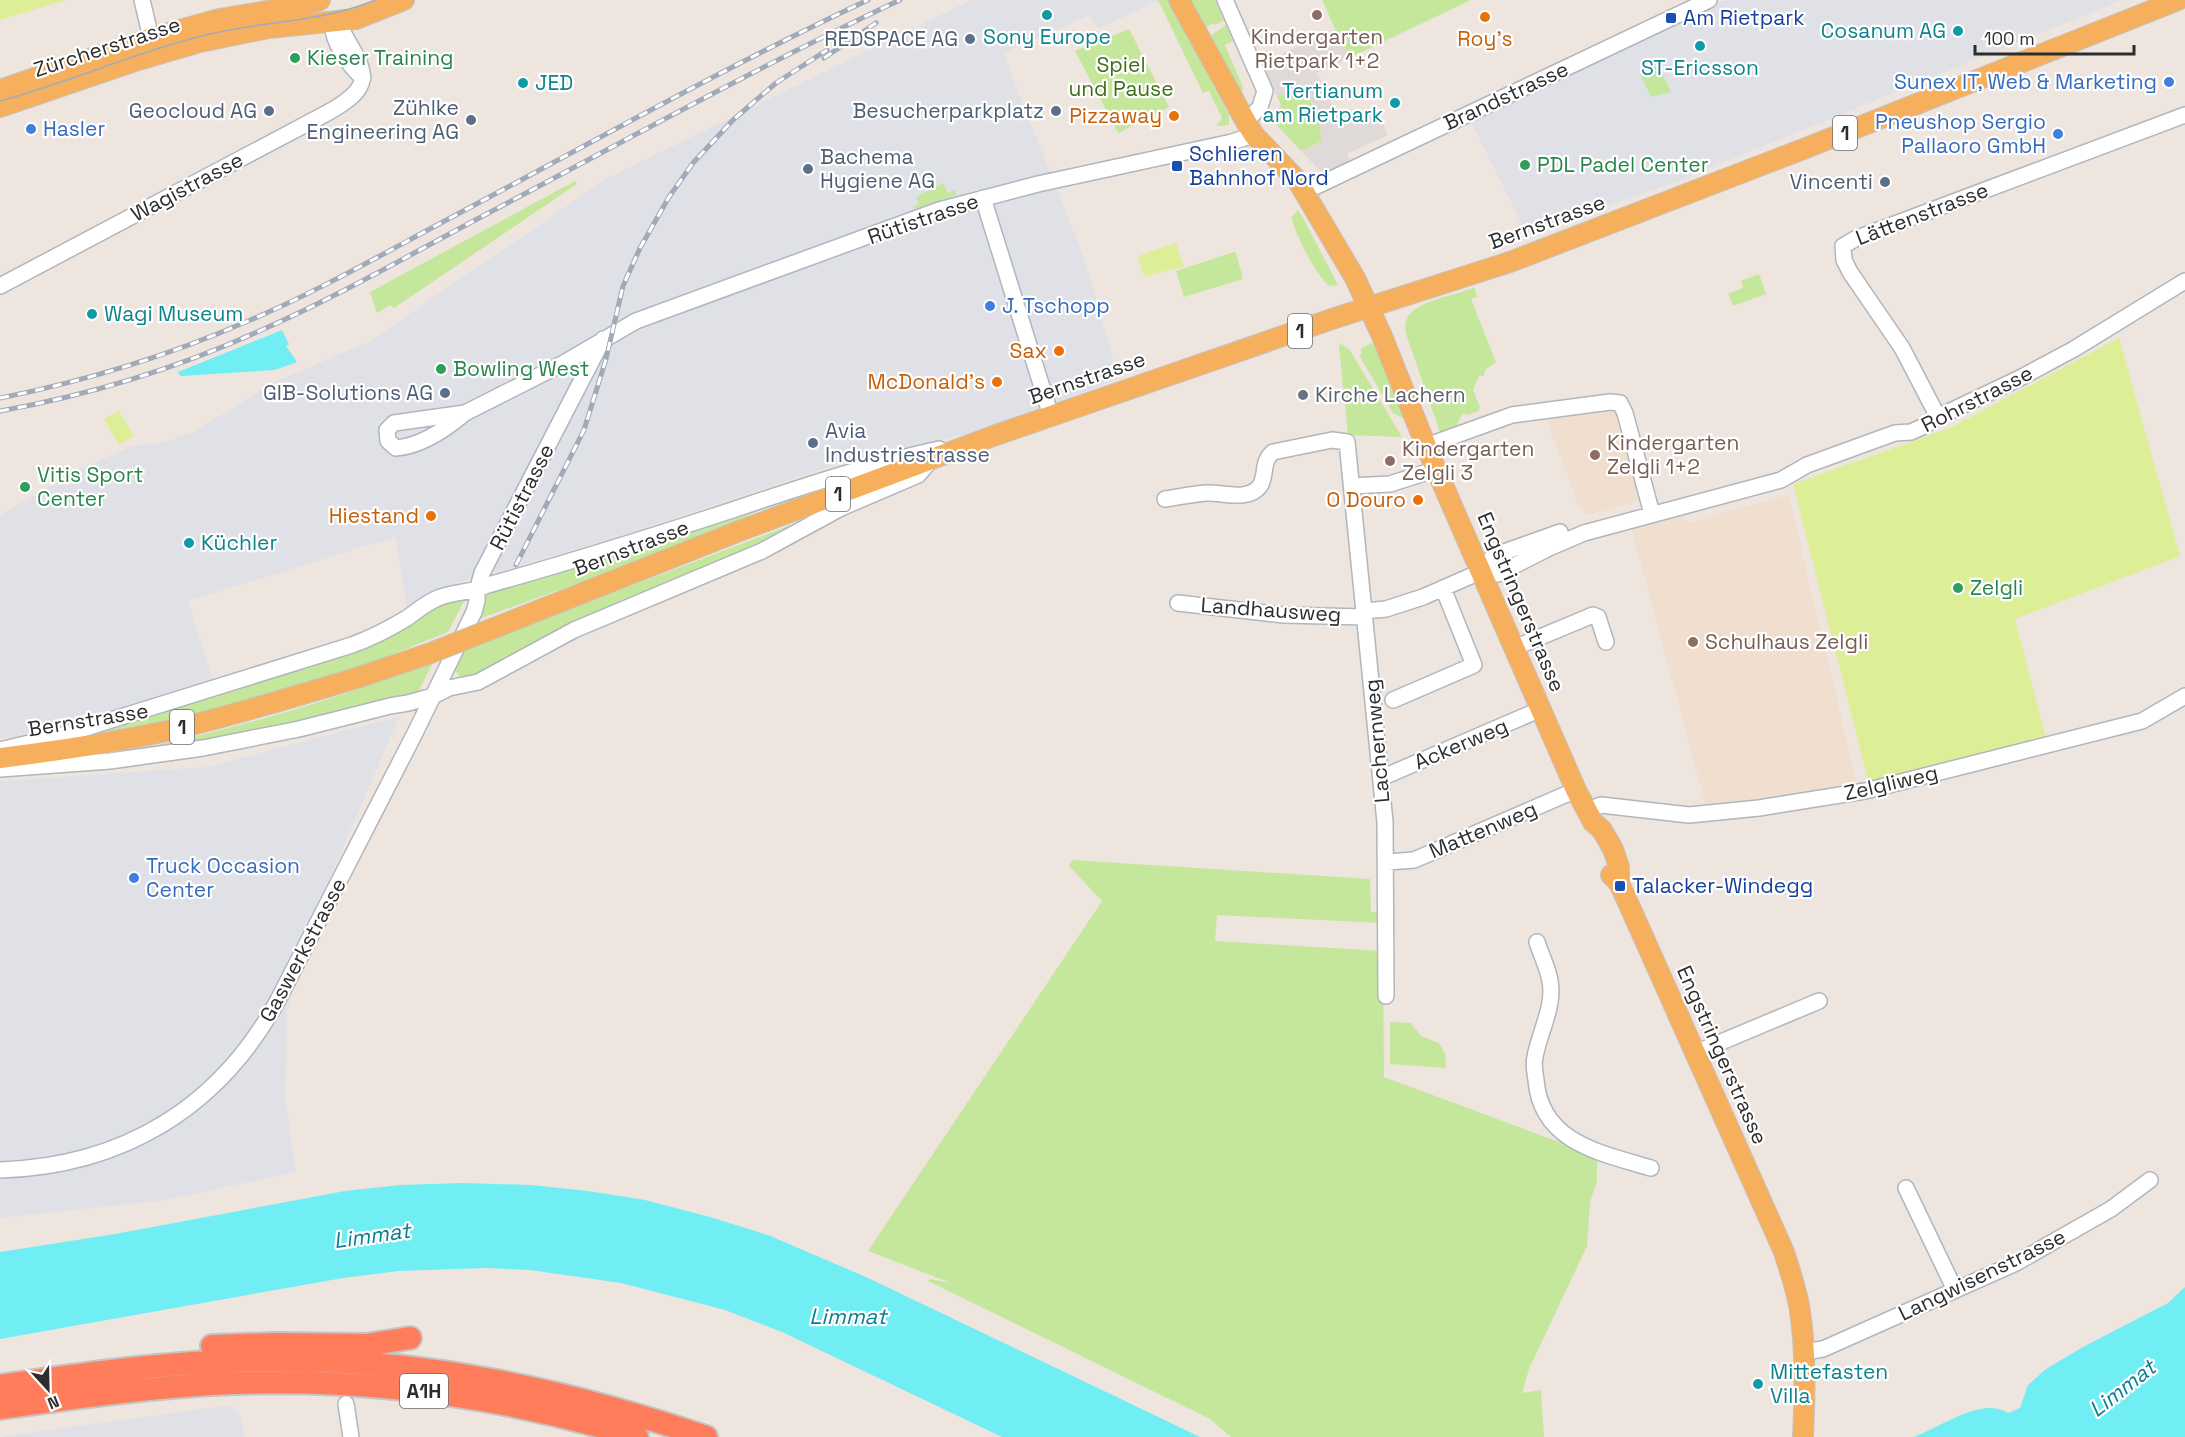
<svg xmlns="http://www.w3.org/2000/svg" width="2185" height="1437" font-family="'Space Grotesk',sans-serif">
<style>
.industrial{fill:#e0e0e7}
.education{fill:#f0decf}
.green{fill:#c5e79b}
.pitch{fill:#dcee96}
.plaza{fill:#dfd9d7}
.water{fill:#70eef3}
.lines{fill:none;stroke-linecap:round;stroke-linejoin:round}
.minor-casing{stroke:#afb6bd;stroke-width:18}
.major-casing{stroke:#c4c4c4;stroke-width:22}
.highway-casing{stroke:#c4c4c4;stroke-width:26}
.minor{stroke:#fff;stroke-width:15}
.major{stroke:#f6b05d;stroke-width:20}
.highway{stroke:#ff7d5a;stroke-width:22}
.tram{stroke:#a1aab8;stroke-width:1.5}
.rail-casing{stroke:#a1aab8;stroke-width:5}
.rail{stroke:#fff;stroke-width:3;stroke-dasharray:9;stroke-linecap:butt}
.major-bridge-casing{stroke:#c4c4c4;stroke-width:22;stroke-linecap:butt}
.major-bridge{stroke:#f6b05d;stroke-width:20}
.culture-dot{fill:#0f9aa8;stroke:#fff;stroke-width:2}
.education-dot{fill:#8d6e63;stroke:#fff;stroke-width:2}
.food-dot{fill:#e8710a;stroke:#fff;stroke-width:2}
.transit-dot{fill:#1a4fb4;stroke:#fff;stroke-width:2}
.service-dot{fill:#5c6f8a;stroke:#fff;stroke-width:2}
.leisure-dot{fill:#2e9e5b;stroke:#fff;stroke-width:2}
.shop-dot{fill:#3f7fe0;stroke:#fff;stroke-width:2}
.worship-dot{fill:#6b7280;stroke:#fff;stroke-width:2}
.labels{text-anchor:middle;stroke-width:4.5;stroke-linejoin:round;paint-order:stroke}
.shield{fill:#fff;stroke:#6c6c6c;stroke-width:1.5}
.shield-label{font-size:20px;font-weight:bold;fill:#2d2d2d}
.transit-label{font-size:21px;fill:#164399;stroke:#fff;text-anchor:start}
.culture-label{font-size:21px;fill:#0d838f;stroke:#fff;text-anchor:start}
.education-label{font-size:21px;fill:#785e54;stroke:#fff;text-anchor:start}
.service-label{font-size:21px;fill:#4e5e75;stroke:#fff;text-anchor:end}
.food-label{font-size:21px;fill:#c56008;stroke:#fff;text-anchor:end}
.street-label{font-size:21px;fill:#2d2d2d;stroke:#fff}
.leisure-label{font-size:21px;fill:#27864d;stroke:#fff;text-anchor:start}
.park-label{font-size:21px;fill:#3e6f18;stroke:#fff}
.shop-label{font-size:21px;fill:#366cbe;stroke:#fff;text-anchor:start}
.worship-label{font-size:21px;fill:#5b616d;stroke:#fff;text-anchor:start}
.water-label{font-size:22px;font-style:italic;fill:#0a7f8f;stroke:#fff}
</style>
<rect width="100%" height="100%" fill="#efe5df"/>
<path class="industrial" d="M971,0H1159L1098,29L1090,15L1003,53L1084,258L1119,379L975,432L842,462L605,541L445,586L407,607L395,537L188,601L213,679L28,737L0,738V515L78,470L133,446L167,442L196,431L270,384L370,341L606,179Z
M1726,0H2122L1675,182L1527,235L1470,119Z
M399,717L334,869L301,939L310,945L287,1009L285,1098L296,1172L165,1200L0,1218V781L206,767Z
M223,1406L232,1407L238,1412L242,1419L244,1437H0Z"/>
<path class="education" d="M1613,409L1619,414L1640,496L1633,503L1587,515L1578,504L1546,418Z
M1784,496L1789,497L1858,788L1707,810L1631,527L1683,514L1687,523Z"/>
<path class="green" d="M1158,0H1168L1229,115V125L1216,126L1222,118L1209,91L1203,93Z
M1190,0H1215L1224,20L1215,25L1213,23L1205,28Z
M1322,0H1471L1351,57L1342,44Z
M1226,25L1233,41L1225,45L1243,87L1242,93L1210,36Z
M1129,29L1169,107L1118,133L1075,51Z
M1658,65L1671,92L1651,97L1640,74Z
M1299,90L1304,91C1316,109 1320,119 1322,141L1305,150H1300L1275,123V116L1281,105L1277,96Z
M575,181L577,184L394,308L390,305L377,313L370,292Z
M943,183L948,193L955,190L956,195L918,208L912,207L919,204L916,197Z
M1298,210L1304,220L1338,285L1330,286C1319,281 1292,229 1292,217Z
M1234,252L1236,253L1243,279L1184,297L1176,271Z
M1759,274L1766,294L1733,306L1728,294L1743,288L1741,281Z
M1474,287L1477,297L1471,299L1496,362L1485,370L1484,376H1479L1473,390L1480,407L1478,411L1468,415L1462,414L1455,429L1441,435L1406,334C1398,300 1454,298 1474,287Z
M1374,342L1376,347L1408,421L1393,413L1360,357L1362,348Z
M1340,343L1349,349L1354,357L1402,437L1348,435L1339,347Z
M831,481L841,483L758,511L702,538L479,619L485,605L486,594L492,589Z
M812,517V519L483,674L461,678L454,669L461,651Z
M460,599L464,601L448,632L356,669L188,718L86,739L67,738L333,656L428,608Z
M434,661L416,696L412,694L409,698L297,726L100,757C214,735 326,704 434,661Z
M1072,860L1370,879L1371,912L1382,913V923L1217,915L1215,941L1383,951L1384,1077L1597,1156V1182L1590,1202L1587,1246L1529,1369L1522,1393L1541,1390L1544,1437H1231L1210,1419L928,1281L930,1279L951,1283L868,1251L1102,901L1069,866Z
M1390,1022L1411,1023L1421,1036L1439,1043L1445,1054L1446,1068L1390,1064Z"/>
<path class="pitch" d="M0,0H66L0,20Z
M1176,243L1184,266L1144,277L1138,256Z
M2119,338L2180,556L2015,619L2046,738L1869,784L1793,484L1950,428Z
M119,411L134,436L119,445L104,419Z"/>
<path class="plaza" d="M1335,29L1342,44L1351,57L1317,73L1341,123L1375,107L1388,135L1347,154L1350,161L1323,174L1300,150L1313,147L1322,141L1319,117L1312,103L1304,91L1299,90L1277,96L1263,63Z"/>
<path class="water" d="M282,330L289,344L286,346L297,362L275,370L180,376L178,372Z
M463,1183L531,1185L588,1191L645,1200L710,1217L768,1235L866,1277L1200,1437H1002L782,1332L725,1310L621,1283L530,1270L485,1268L399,1271L343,1278L0,1339V1252L115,1234L345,1191L400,1185Z
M2185,1287V1437H1914C1940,1428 1981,1396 2008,1413L2020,1408L2028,1385L2046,1369L2083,1347L2168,1303Z"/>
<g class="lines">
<defs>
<path id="minor" d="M142,0L151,38
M1225,0L1265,91L1260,107L1246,122
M1304,192L1709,0
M983,198L1051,416
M0,286L327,113C380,84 364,71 340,27L334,22C328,37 351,68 363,78
M465,413L562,364L636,321L939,210L1038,184L1232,142L1254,135
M465,413C446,429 422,446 396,448L388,441L387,430L394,423Z
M1938,417L1902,348L1850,272L1844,260L1843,246L1855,239L2185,115
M1426,446L1512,415L1610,402L1620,403L1625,413L1652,514
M1352,486L1390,484L1437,469
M1165,499C1179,497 1193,494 1206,493C1222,492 1248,502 1260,486C1267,475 1261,462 1273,452L1332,440L1347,442L1385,822L1386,996
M1482,571L1498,574L1549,548L1584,533L1781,480L1807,465L1895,433L1911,432L1924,426L1938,417L2020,378L2074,349L2185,281
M1178,603L1283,615L1364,617
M1364,611L1386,609L1423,597L1482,571L1493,556L1560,532
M1514,648L1593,615L1598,617L1606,642
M1393,700L1474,665L1443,588
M0,750L63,735L352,645C371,638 389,629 407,618C417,611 426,603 438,598C455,591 472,593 488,585C563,564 637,541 711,517C787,492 861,466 939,449
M0,769L110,761L203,748L299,729L390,706L408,703L433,696L449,688L478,682L574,630L762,551L841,508L918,475L932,459
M1381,778L1541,709
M1587,811L1601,805L1689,815L1759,808L1865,791L2142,721L2185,696
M1387,862L1414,860L1576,790
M1537,942C1541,955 1548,968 1550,981C1555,1006 1539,1033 1535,1057C1533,1065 1535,1073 1536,1080C1541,1143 1601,1153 1651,1168
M1695,1053L1819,1001
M0,1170C123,1166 219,1108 278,1000L415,733L474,612L477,601V591L482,573L603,339
M1906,1188L1955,1290
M1804,1352L1823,1349L2016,1263L2111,1209L2150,1180
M346,1404L351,1437"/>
<path id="major" d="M1179,0L1246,122L1254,135L1297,180L1355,278L1382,336L1426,446L1576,790L1593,822L1602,830L1613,849L1619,867V883
M0,90L151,38L219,19L297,6L320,0
M0,107L132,62L200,42L269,28L356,19L404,0
M522,617L742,530L996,435L1335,318L1510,262L1806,148L2178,0
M0,758C56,751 112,743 167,731C232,716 296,696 360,677
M1611,875L1619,883L1630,907L1784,1252C1790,1271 1797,1291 1800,1311C1806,1353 1805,1394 1803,1437"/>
<path id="highway" d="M212,1346L276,1344L366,1345L410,1338
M0,1386C77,1375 153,1364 230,1361C397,1354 549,1384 706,1437
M0,1408C78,1397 156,1386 234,1383C371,1378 506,1397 637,1437"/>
</defs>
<use href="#minor" class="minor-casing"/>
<use href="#major" class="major-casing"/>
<use href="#highway" class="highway-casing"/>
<use href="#minor" class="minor"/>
<use href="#major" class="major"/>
<use href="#highway" class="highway"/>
<path class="tram" d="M0,101C71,82 138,51 210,34C265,21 323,22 375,0"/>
<defs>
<path id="rail" d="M824,58L876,23
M0,398C86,381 168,356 248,321C319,291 386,252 454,216C591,143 727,66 868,0
M0,411C89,395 175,369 257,332C333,299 406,257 479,218C619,144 757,67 900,0
M516,565L584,430L606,359L623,286L640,248L669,197L693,163L733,120L776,83L827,50"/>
</defs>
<use href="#rail" class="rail-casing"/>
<use href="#rail" class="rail"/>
<defs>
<path id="major-bridge" d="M360,677L428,654L522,617"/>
</defs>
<use href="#major-bridge" class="major-bridge-casing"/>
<use href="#major-bridge" class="major-bridge"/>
</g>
<g class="culture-dot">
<circle cx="1047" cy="15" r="6"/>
<circle cx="1958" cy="31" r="6"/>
<circle cx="1700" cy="46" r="6"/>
<circle cx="523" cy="83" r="6"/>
<circle cx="1395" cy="103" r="6"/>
<circle cx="92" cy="314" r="6"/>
<circle cx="189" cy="543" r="6"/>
<circle cx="1758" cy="1384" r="6"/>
</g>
<g class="education-dot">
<circle cx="1317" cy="15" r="6"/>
<circle cx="1595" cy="455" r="6"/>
<circle cx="1390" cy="461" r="6"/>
<circle cx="1693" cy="642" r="6"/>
</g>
<g class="food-dot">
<circle cx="1485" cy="17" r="6"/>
<circle cx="1174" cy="116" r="6"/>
<circle cx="1059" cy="351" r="6"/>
<circle cx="997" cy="382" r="6"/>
<circle cx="1418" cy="500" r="6"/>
<circle cx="431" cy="516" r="6"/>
</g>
<g class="transit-dot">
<rect x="1665" y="12" width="12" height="12" rx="3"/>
<rect x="1171" y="160" width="12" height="12" rx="3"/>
<rect x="1614" y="880" width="12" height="12" rx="3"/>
</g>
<g class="service-dot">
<circle cx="970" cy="39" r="6"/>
<circle cx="269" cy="111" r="6"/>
<circle cx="1056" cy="111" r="6"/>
<circle cx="471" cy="120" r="6"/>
<circle cx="808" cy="169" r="6"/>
<circle cx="1885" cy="182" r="6"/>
<circle cx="445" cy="393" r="6"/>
<circle cx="813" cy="443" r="6"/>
</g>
<g class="leisure-dot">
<circle cx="295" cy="58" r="6"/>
<circle cx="1525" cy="165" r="6"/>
<circle cx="441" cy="369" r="6"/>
<circle cx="25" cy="487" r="6"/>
<circle cx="1958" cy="588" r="6"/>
</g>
<g class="shop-dot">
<circle cx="2169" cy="82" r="6"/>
<circle cx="31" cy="129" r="6"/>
<circle cx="2058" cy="134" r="6"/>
<circle cx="990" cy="306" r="6"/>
<circle cx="134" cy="878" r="6"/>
</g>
<circle class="worship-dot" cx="1303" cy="395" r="6"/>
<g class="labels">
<g class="shield">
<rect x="1833" y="116" width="24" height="34" rx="4.5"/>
<rect x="1288" y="314" width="24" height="34" rx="4.5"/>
<rect x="826" y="477" width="24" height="34" rx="4.5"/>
<rect x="170" y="710" width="24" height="34" rx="4.5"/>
<rect x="400" y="1374" width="48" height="34" rx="4.5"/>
</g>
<g class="shield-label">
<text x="1845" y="140">1</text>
<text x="1300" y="338">1</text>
<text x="838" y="501">1</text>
<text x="182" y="734">1</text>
<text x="424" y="1398">A1H</text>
</g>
<g class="transit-label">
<text x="1683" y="25">Am Rietpark</text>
<text x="1189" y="161">Schlieren<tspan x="1189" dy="24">Bahnhof Nord</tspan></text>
<text x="1632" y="893">Talacker-Windegg</text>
</g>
<g class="culture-label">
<text x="1946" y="38" text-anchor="end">Cosanum AG</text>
<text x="1047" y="44" text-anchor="middle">Sony Europe</text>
<text x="1700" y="75" text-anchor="middle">ST-Ericsson</text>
<text x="535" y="90">JED</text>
<text x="1383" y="98" text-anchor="end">Tertianum<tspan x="1383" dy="24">am Rietpark</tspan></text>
<text x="104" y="321">Wagi Museum</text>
<text x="201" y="550">Küchler</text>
<text x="1770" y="1379">Mittefasten<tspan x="1770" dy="24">Villa</tspan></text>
</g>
<g class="education-label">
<text x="1317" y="44" text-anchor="middle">Kindergarten<tspan x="1317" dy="24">Rietpark 1+2</tspan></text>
<text x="1607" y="450">Kindergarten<tspan x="1607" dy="24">Zelgli 1+2</tspan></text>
<text x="1402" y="456">Kindergarten<tspan x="1402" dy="24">Zelgli 3</tspan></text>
<text x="1705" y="649">Schulhaus Zelgli</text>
</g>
<g class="service-label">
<text x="958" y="46">REDSPACE AG</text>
<text x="459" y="115">Zühlke<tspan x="459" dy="24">Engineering AG</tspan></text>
<text x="257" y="118">Geocloud AG</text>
<text x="1044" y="118">Besucherparkplatz</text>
<text x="820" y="164" text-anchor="start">Bachema<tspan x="820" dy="24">Hygiene AG</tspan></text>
<text x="1873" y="189">Vincenti</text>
<text x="433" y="400">GIB-Solutions AG</text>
<text x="825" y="438" text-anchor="start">Avia<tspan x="825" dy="24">Industriestrasse</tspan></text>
</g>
<g class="food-label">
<text x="1485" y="46" text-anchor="middle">Roy’s</text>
<text x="1162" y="123">Pizzaway</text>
<text x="1047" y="358">Sax</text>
<text x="985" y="389">McDonald's</text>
<text x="1406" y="507">O Douro</text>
<text x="419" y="523">Hiestand</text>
</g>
<g class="street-label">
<text transform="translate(107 47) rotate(-18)" y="7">Zürcherstrasse</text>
<text transform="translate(1506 96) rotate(-25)" y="7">Brandstrasse</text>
<text transform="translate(187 187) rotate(-28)" y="7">Wagistrasse</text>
<text transform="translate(1922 214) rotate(-21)" y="7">Lättenstrasse</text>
<text transform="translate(923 219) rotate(-19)" y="7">Rütistrasse</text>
<text transform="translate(1547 222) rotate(-20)" y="7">Bernstrasse</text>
<text transform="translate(1087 378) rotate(-19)" y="7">Bernstrasse</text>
<text transform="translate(1977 399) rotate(-27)" y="7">Rohrstrasse</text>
<text transform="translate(522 497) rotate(-63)" y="7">Rütistrasse</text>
<text transform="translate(631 548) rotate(-21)" y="7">Bernstrasse</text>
<text transform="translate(1521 602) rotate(67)" y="7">Engstringerstrasse</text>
<text transform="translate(1271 610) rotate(4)" y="7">Landhausweg</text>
<text transform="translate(88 720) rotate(-9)" y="7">Bernstrasse</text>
<text transform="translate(1377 741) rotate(-95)" y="7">Lachernweg</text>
<text transform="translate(1461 744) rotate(-23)" y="7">Ackerweg</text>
<text transform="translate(1891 783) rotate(-13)" y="7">Zelgliweg</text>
<text transform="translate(1483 830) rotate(-23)" y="7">Mattenweg</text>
<text transform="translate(303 950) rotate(-62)" y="7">Gaswerkstrasse</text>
<text transform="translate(1722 1055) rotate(66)" y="7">Engstringerstrasse</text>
<text transform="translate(1982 1275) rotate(-26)" y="7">Langwisenstrasse</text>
</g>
<g class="leisure-label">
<text x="307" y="65">Kieser Training</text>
<text x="1537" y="172">PDL Padel Center</text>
<text x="453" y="376">Bowling West</text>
<text x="37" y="482">Vitis Sport<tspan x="37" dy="24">Center</tspan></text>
<text x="1970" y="595">Zelgli</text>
</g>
<g class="park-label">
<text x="1121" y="72">Spiel<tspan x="1121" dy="24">und Pause</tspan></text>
</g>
<g class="shop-label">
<text x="2157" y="89" text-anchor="end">Sunex IT, Web &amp; Marketing</text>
<text x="2046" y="129" text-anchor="end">Pneushop Sergio<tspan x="2046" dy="24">Pallaoro GmbH</tspan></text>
<text x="43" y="136">Hasler</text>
<text x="1002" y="313">J. Tschopp</text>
<text x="146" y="873">Truck Occasion<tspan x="146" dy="24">Center</tspan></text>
</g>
<g class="worship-label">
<text x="1315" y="402">Kirche Lachern</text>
</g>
<g class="water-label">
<text transform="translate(372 1235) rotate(-8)" y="8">Limmat</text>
<text x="848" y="1324">Limmat</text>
<text transform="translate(2122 1388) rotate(-38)" y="8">Limmat</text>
</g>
</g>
<g transform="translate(48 1389) rotate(158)" stroke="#ffffff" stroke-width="4.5" paint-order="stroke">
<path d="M0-4.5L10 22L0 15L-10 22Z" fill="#2d2d2d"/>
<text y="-9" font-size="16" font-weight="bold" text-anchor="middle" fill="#2d2d2d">N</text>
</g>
<path d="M1975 45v9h159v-9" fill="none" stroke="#2d2d2d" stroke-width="3"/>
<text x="1984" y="45" font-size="18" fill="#2d2d2d" stroke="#ffffff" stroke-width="4.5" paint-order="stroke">100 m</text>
</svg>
